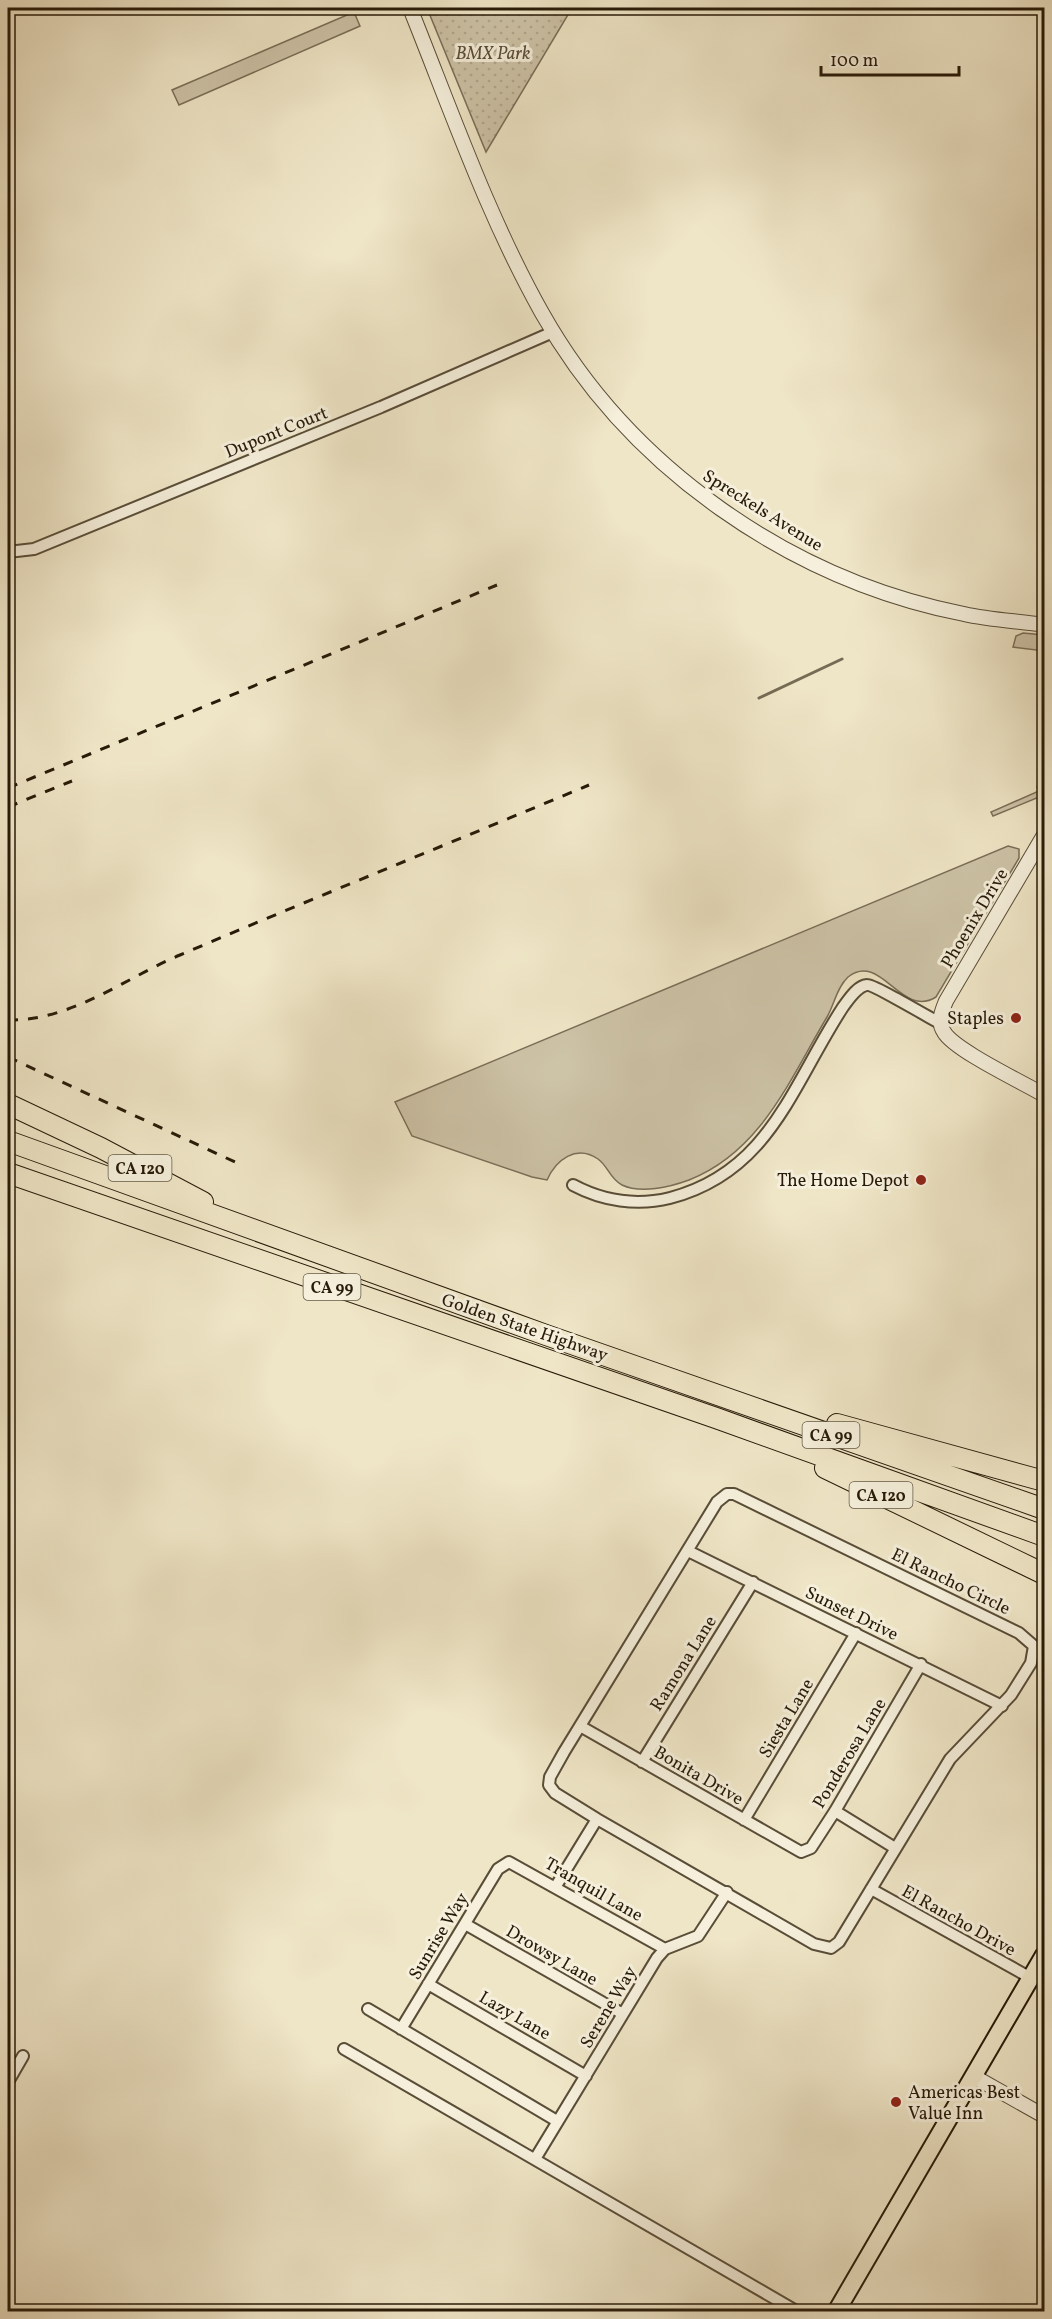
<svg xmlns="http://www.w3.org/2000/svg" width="1052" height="2319" font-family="Vollkorn,serif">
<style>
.grass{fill:#cdc3a7;stroke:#7a6e58;stroke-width:1.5}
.park{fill:url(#park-dots);stroke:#7a6e58;stroke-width:1.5}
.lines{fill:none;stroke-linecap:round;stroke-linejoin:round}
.stream{stroke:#766b54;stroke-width:3}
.minor-casing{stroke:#594d38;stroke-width:14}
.tertiary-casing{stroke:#594d38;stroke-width:16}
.primary-casing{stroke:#271a08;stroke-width:20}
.motorway-casing{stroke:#271a08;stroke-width:22}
.minor{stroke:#f5efdb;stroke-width:10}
.tertiary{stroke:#f5efdb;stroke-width:14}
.primary{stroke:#efe6c7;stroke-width:16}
.motorway{stroke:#efe6c7;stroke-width:20}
.rail{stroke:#271a08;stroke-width:3;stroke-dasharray:10 10;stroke-linecap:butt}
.poi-dot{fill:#8f2418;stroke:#f5efdb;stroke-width:2}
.labels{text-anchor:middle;stroke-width:6;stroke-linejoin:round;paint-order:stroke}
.shield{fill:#f5efdb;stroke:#655a47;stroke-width:1.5}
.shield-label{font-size:16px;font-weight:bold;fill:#271a08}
.park-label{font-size:18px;font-style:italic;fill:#594d38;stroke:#f5efdb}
.street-label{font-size:18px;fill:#271a08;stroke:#f5efdb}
.poi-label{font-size:18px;fill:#271a08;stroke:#f5efdb;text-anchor:end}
</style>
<defs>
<pattern id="park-dots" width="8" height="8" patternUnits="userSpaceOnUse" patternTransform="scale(1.5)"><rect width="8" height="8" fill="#cdc3a7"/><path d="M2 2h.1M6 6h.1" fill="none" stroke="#b0a78e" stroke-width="1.8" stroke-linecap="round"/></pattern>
</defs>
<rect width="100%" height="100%" fill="#efe6c7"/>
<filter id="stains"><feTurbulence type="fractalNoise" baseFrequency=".00333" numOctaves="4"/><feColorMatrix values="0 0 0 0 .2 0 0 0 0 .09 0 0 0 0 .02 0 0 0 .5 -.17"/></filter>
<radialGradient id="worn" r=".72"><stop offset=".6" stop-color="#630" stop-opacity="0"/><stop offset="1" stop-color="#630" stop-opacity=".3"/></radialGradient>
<path class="grass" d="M354,12L360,26L179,105L172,90Z
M1023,633L1044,635V651L1013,647L1016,636Z
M1044,781V795L993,816L991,812L1039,791L1037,787Z
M1008,846L1019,849V858L936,997C901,1019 881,951 848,977C837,987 834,1005 827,1017C790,1079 761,1152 689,1180C670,1187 641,1194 622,1185C610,1179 608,1166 598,1159C576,1144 556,1160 547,1180L532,1177L412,1136L395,1102Z"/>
<path class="park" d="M427,8H572L486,152Z"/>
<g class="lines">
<path class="stream" d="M759,698L842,659"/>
<defs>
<path id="minor" d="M8,552L34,549L381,407L553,332
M573,1185C603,1201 637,1206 670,1198C770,1172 792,1085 843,1007C849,999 857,986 867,985C873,984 928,1017 940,1023
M727,1494H734L1019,1633L1034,1646L1031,1663L1011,1695L950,1759L839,1942L831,1948L814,1944L597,1819L555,1793L549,1785L550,1777L564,1752L717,1502Z
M688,1551L1002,1706
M580,1726L801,1852L811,1848L835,1811L921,1664
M642,1762L753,1582
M835,1811L895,1848
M744,1820L856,1633
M556,1886L597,1819
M871,1889L1031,1978
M465,1924L623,2014
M428,1984L586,2076
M368,2009L557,2121
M401,2029L498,1869L509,1862L665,1949
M344,2049L798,2312
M8,2082L23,2056
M535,2159L657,1958L665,1949L698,1936L727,1892"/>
<path id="tertiary" d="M410,8C451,110 488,217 542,313C629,468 791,580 964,614C990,620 1018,621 1044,625
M1044,835L946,1001C942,1011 937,1022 944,1032C954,1050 1024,1083 1044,1095
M973,2076L1044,2116"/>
<path id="primary" d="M836,2312L1044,1955"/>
<path id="motorway" d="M8,1104L101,1148L203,1202
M8,1141L546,1335L1044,1509
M8,1173L716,1418L1044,1536
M837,1424L1044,1481
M825,1468L1044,1574"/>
</defs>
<use href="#minor" class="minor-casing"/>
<use href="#tertiary" class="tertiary-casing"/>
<use href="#primary" class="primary-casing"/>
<use href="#motorway" class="motorway-casing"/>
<use href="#minor" class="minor"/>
<use href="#tertiary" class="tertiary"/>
<use href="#primary" class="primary"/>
<use href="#motorway" class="motorway"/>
<path class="rail" d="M8,788L497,585
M8,807L72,781
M8,1020C72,1021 123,979 180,955C316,897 453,842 589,785
M8,1057L235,1162"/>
</g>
<g class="poi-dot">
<circle cx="1016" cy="1018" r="6"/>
<circle cx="921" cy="1180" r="6"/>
<circle cx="896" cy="2102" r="6"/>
</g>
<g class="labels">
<g class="shield">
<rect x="108.5" y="1155" width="63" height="26" rx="4.5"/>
<rect x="303.5" y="1274" width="57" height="26" rx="4.5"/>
<rect x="802.5" y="1422" width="57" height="26" rx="4.5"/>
<rect x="849.5" y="1482" width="63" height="26" rx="4.5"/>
</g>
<g class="shield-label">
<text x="140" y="1174">CA 120</text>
<text x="332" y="1293">CA 99</text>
<text x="831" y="1441">CA 99</text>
<text x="881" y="1501">CA 120</text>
</g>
<g class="park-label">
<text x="493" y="59">BMX Park</text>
</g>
<g class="street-label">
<text transform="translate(276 432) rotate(-22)" y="6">Dupont Court</text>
<text transform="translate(763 510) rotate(32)" y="6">Spreckels Avenue</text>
<text transform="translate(974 918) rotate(-59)" y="6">Phoenix Drive</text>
<text transform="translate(525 1327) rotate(19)" y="6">Golden State Highway</text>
<text transform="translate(951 1581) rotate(26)" y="6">El Rancho Circle</text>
<text transform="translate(852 1613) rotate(26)" y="6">Sunset Drive</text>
<text transform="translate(683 1663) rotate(-58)" y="6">Ramona Lane</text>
<text transform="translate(786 1718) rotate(-59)" y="6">Siesta Lane</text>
<text transform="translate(849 1753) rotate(-59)" y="6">Ponderosa Lane</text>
<text transform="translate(699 1775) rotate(30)" y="6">Bonita Drive</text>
<text transform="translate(594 1889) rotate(30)" y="6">Tranquil Lane</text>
<text transform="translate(959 1920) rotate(29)" y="6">El Rancho Drive</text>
<text transform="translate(438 1936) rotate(-59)" y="6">Sunrise Way</text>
<text transform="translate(552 1955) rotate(30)" y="6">Drowsy Lane</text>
<text transform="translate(608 2007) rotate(-59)" y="6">Serene Way</text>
<text transform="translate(515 2015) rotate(30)" y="6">Lazy Lane</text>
</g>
<g class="poi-label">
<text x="1004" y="1024">Staples</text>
<text x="909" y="1186">The Home Depot</text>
<text x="908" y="2098" text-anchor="start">Americas Best<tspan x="908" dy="21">Value Inn</tspan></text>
</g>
</g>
<rect width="1052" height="2319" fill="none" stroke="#efe6c7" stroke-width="30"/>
<rect x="9" y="9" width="1034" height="2301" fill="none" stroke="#271a08" stroke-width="3"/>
<rect x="15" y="15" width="1022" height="2289" fill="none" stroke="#271a08" stroke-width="1.5"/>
<path d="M821 66v9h138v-9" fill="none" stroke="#271a08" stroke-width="3"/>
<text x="830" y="66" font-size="18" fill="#271a08" stroke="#f5efdb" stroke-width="4.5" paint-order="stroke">100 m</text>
<rect width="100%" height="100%" filter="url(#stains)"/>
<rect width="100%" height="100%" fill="url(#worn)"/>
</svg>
